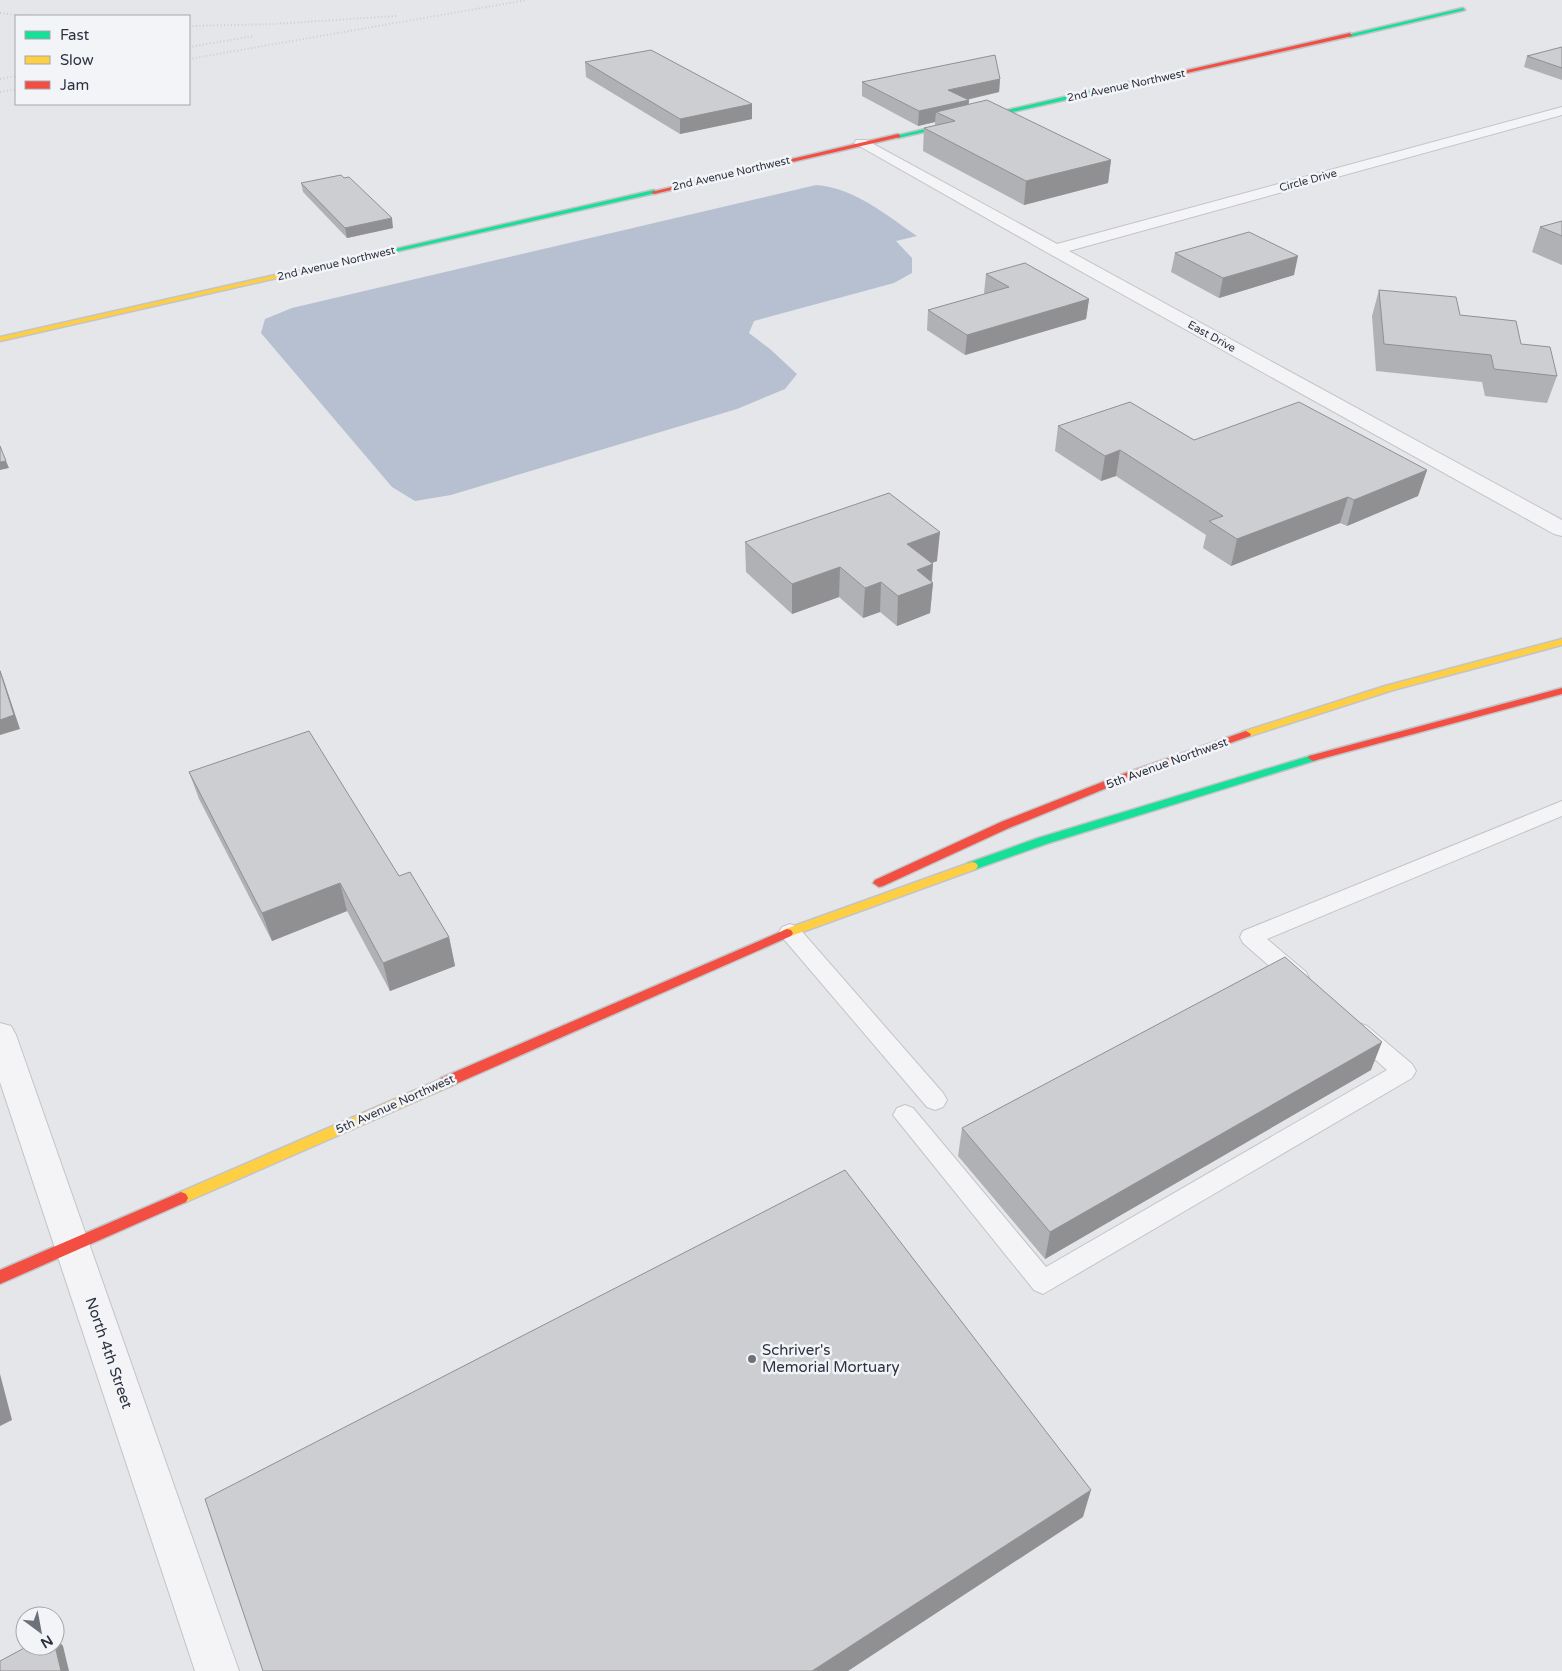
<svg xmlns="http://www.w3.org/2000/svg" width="1562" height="1671" font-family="'Varela Round',sans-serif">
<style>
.water{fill:#b6c0d0}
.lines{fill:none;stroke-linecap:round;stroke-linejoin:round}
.lane-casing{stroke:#c3c4c7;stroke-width:2}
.street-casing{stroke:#c3c4c7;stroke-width:2}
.fast-casing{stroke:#c3c4c7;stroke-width:3}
.slow-casing{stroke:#c3c4c7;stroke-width:3}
.jam-casing{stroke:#c3c4c7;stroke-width:3}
.lane{fill:#f4f4f6;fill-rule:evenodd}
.street{fill:#f4f4f6;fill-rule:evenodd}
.fast{fill:#16e098;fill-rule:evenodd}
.slow{fill:#ffcf43;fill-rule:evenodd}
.jam{fill:#f24e42;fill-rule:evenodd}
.rail{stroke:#cdced1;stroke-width:2;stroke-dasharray:1 2.5;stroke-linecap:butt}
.wall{fill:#b0b1b4}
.shaded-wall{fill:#909092}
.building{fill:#cdced1;stroke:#909092}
.poi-dot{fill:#6d717b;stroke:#f3f4f7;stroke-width:2}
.labels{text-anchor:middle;stroke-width:5;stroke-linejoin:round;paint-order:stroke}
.far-street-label{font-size:11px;fill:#2d3240;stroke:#f3f4f7}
.street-label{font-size:12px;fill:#2d3240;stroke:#f3f4f7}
.near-poi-label{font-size:15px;fill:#2d3240;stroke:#f3f4f7;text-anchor:start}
.near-street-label{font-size:15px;fill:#2d3240;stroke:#f3f4f7}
</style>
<rect width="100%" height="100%" fill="#e4e6e9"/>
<path class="water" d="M816,185C855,188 886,215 917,236L896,241L912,258V273L894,283L754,321L749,333L770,349L797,374L785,389L737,409L451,495L415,501L392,487L261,333L265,319L292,308Z"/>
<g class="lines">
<defs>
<path id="lane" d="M1562,801V816L1267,939L1306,972L1309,978L1306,984L1298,986L1290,984L1243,943L1240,937L1243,931Z
M790,924L798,927L943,1093L947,1100L943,1107L935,1110L927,1107L782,937L779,932L782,927Z
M1359,1023L1367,1026L1412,1064L1416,1071L1412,1078L1043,1294L1034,1290L893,1115L897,1108L905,1105L913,1108L1046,1267L1387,1070L1351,1038L1348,1032L1351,1026Z"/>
<path id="street" d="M1562,107V115L1069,251L1562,520V536L1554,534L1048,253L854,143L856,140H866L1057,244Z
M0,1023L11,1026L16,1035L239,1671H195L0,1082Z"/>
<path id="fast" d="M1463,8L1465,10L1350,37L1347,35Z
M1142,79L1144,82L898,138L895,136Z
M654,190L657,192L656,193L297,274L294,272Z
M1313,755L1317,756L1318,758L1317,760L1046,844L976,869L972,870L966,866L968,863L1038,838Z"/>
<path id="slow" d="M297,270L300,272L299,273L0,341V337Z
M1562,639V645L1393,690L1250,736L1246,737L1241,734L1242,732L1385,686Z
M972,862L976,863L978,866L976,869L791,936H783L781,933L783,930Z
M446,1077L451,1078L453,1082L451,1086L186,1202L181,1204L176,1202L174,1198L176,1194Z"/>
<path id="jam" d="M1350,33L1352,36L1142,83L1139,81Z
M898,134L900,135V137L654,194L651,192Z
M1562,688V694L1313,761L1308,758L1309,756Z
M1246,731L1251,734L1250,736L1131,778L1009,828L883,886L879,887L873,883L875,880L1001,822L1123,774Z
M787,929L791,930L793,933L791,936L451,1086L446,1087L441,1086L439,1082L441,1078Z
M181,1192L186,1194L188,1198L186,1202L0,1284V1270Z"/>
</defs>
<use href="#lane" class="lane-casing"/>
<use href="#street" class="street-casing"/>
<use href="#fast" class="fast-casing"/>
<use href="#slow" class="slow-casing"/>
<use href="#jam" class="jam-casing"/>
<use href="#lane" class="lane"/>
<use href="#street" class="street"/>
<use href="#fast" class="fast"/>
<use href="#slow" class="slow"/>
<use href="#jam" class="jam"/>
<path class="rail" d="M0,13L26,16
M189,26L274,24L397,16
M189,47L254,36
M189,59L527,0
M0,79L16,76
M0,92L16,89"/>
</g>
<path class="wall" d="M1562,47V80L1524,67L1527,56Z
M585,62L752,104V119L680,134L586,77Z
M1000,79L999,92L967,100H969L968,105L1111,160L1108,183L1024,205L923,151L924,128L935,126V122L918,126L862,96V82Z
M301,183L393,228L347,238L303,192Z
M1562,221V265L1532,252L1540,227Z
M1175,253L1294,275L1219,298L1171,272Z
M986,274L1089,299L1086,319L965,355L927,330L928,310L985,294L984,293Z
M1379,290L1460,315L1521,344L1557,376L1547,403L1485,396L1482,382L1376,371L1372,316Z
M1058,426L1194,440L1427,470L1418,496L1347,526L1340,523L1231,566L1203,548L1206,535L1116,476L1101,481L1055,451Z
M745,542L937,561L932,563L933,564L932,582L933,583L930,613L897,626L880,612L863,618L839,597L792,614L746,572Z
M189,772L399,876L449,937L455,966L390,991L347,911L272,941L199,799Z
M1371,1070L1045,1259L958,1156L962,1128Z"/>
<path class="shaded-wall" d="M1000,79L999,92L947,104L948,90Z
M969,100L968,114L936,112L935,122L918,126L919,111Z
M752,104V119L680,134V119Z
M1111,160L1108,183L1024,205L1026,181Z
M392,218L393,228L347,238L345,228Z
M1298,256L1294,275L1219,298L1223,278Z
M1089,299L1086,319L965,355L967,335Z
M1120,450L1116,476L1101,481L1105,456Z
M6,461L9,468L0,470V462Z
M1427,470L1418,496L1347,526L1354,500Z
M1348,497L1340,523L1231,566L1237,539Z
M940,532L937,561L905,573L907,544Z
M933,564L931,584L933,583L930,613L897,626L898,596L917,570Z
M840,567L839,597L792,614V584Z
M881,582L880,612L863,618L865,588Z
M0,670L3,678L20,729L0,735Z
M340,883L347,911L272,941L262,913Z
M449,937L455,966L390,991L383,963Z
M1382,1042L1371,1070L1045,1259L1050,1232Z
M0,1374L12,1420L0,1426Z
M1091,1490L1083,1517L848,1671H812Z
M55,1637L63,1646L69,1671H61L55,1646Z"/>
<path class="building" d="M1562,47V68L1527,56Z
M651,50L752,104L680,119L585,62Z
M995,55L1000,79L948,90L969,100L919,111L862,82Z
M987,100L1111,160L1026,181L924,128L955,121L936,112Z
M341,175L344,178L349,177L392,218L345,228L301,183Z
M1562,221V236L1540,227Z
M1249,232L1298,256L1223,278L1175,253Z
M1025,263L1089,299L967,335L928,310L1009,287L986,274Z
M1379,290L1456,297L1460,315L1516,321L1521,344L1550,347L1557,376L1494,369L1491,355L1384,344Z
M1130,402L1194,440L1299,402L1427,470L1354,500L1348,497L1237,539L1209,521L1223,516L1120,450L1105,456L1058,426Z
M0,446L6,461L0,462Z
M889,493L940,532L907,544L933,564L917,570L933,583L898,596L881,582L865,588L840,567L792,584L745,542Z
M0,671L14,715L0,720Z
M309,731L399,876L410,872L449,937L383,963L340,883L262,913L189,772Z
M1285,957L1382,1042L1050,1232L962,1128Z
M845,1170L1091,1490L812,1671H263L205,1499Z
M28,1646H55L61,1671H0V1661Z"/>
<circle class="poi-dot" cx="752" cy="1359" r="5"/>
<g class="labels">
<g class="far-street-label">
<text transform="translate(1126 85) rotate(-12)" y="4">2nd Avenue Northwest</text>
<text transform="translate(731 173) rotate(-13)" y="4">2nd Avenue Northwest</text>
<text transform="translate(1308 180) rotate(-15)" y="4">Circle Drive</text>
<text transform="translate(336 263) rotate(-13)" y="4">2nd Avenue Northwest</text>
<text transform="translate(1212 336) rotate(29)" y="4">East Drive</text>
</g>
<g class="street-label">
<text transform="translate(1167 763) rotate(-20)" y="4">5th Avenue Northwest</text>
<text transform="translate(395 1104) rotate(-24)" y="4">5th Avenue Northwest</text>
</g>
<g class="near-poi-label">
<text x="762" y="1355">Schriver's<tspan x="762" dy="17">Memorial Mortuary</tspan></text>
</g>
<g class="near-street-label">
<text transform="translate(109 1353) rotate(71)" y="5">North 4th Street</text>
</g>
</g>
<rect x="15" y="15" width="175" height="90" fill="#f3f4f7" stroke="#a4a6ae"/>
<rect x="25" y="31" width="25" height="8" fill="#16e098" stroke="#a4a6ae"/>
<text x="60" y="40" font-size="15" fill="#2d3240">Fast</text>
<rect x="25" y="56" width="25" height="8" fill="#ffcf43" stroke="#a4a6ae"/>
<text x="60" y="65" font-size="15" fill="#2d3240">Slow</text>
<rect x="25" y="81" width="25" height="8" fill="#f24e42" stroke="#a4a6ae"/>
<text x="60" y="90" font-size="15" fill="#2d3240">Jam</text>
<g transform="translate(40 1631) rotate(148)"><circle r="24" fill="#f3f4f7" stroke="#a4a6ae"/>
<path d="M0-4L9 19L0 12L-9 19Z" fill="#6d717b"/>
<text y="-8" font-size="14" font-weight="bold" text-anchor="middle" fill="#2d3240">N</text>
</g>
</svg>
